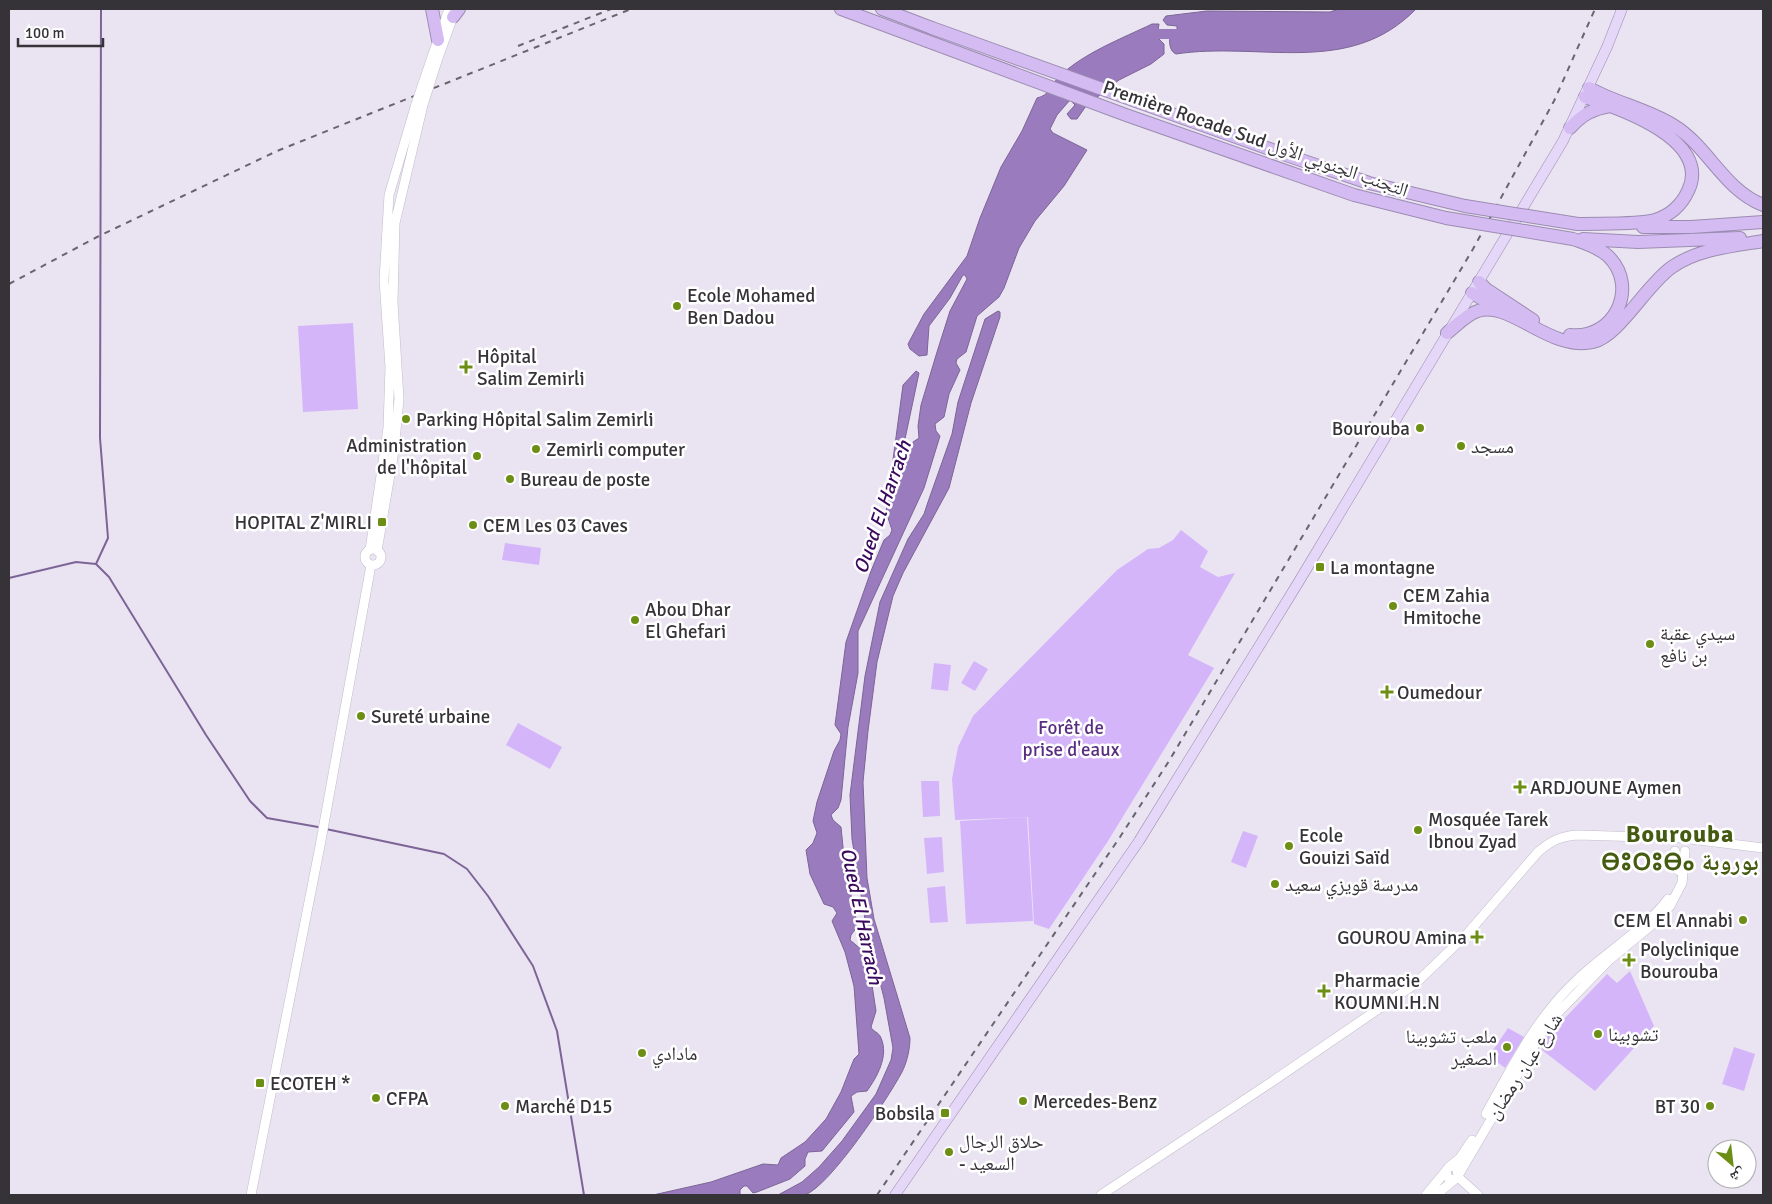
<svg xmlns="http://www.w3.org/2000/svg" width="1772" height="1204" font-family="Signika,'Noto Naskh Arabic','Noto Sans Tifinagh',sans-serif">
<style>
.green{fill:#d5b5fa}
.water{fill:#9a7bbe;stroke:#7c6596}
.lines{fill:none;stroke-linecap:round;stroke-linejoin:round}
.stream{stroke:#7c6596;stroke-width:2}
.river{stroke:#9a7bbe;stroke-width:10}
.tertiary-casing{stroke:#c2bdca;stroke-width:10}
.secondary-casing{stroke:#c2bdca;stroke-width:10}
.primary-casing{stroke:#9c8cb1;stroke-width:11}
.motorway-casing{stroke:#9c8cb1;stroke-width:14}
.tertiary{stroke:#fff;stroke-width:9}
.secondary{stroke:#fff;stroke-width:9}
.primary{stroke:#e5d7f7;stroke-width:10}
.motorway{stroke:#d4bcf2;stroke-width:12}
.rail{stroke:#69656e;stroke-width:2;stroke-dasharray:6 6;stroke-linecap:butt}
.secondary-bridge-casing{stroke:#c2bdca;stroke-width:10;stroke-linecap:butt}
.motorway-bridge-casing{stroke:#9c8cb1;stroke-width:14;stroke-linecap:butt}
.secondary-bridge{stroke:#fff;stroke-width:9}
.motorway-bridge{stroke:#d4bcf2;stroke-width:12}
.poi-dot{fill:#6c8e15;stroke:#fff;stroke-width:2}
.labels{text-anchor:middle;stroke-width:5;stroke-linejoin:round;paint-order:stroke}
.street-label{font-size:19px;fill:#353238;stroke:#fff}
.poi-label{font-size:19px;fill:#353238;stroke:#fff;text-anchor:start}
.park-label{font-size:19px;fill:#592e80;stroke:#fff}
.water-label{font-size:20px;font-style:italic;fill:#3a095d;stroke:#fff}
.district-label{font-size:24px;font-weight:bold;letter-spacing:1px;fill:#455b11;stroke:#fff}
</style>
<rect width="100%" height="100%" fill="#eae4f2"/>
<path class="green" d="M353,323L358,409L303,412L298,326Z
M1181,530L1208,551L1200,567L1218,577L1235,573L1188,655L1214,668L1108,841L1049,929L1034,924L1028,817L955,820L952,779L958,747L973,716L1117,570L1148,549L1159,548L1173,540Z
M505,543L541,548L539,565L502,560Z
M974,661L988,669L975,691L961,683Z
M934,663L951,665L948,691L931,689Z
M518,723L562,747L550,769L506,745Z
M921,781H939L940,816L923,817Z
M1027,817L1033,921L966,924L960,821Z
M1243,831L1258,836L1246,868L1231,862Z
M942,837L944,872L927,874L924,838Z
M945,886L948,922L930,923L927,888Z
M1630,971L1654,1026L1595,1091L1542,1050V1042L1607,974L1617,983Z
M1508,1028L1524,1037L1505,1068L1489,1056Z
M1734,1047L1755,1054L1744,1091L1722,1084Z"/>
<path class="water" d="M1339,9H1416C1349,78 1259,41 1176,54C1169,51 1169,41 1170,34L1177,33V26L1167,25L1163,20L1166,16L1207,11L1330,12Z
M1152,24H1159L1157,37L1164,44V54L1151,64L1119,80L1086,106L1077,119H1071L1067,114L1075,105L1070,100L1057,115L1050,129L1053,133L1087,150L1064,186L1035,221L1019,248L1004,288L999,297L977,316L966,352L957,359L956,363L960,370L949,394L944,417L935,424L936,431L940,436L924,488L858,631V673L848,727L841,800L838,808L831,815L833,820L841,827L845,867L857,923V927L851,935L850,940L862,950L872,985L876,1011L871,1027C873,1032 879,1032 881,1038C889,1056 877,1077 867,1091L857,1092L851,1096L854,1112L822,1151L808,1152L805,1159V1166L790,1179L757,1192L753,1193L747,1186H744L740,1190V1195H653L711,1182L763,1164L778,1165L781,1158L805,1142L826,1119L841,1092L854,1059L859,1054L854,986L845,952L832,921L837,913L833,907L824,904L810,874L806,850L813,843L817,833L813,821L817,802L834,751L840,740L841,734L835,725L846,642L871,571L884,540L890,535L892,530L886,512L903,385L916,371L919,373L902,453L903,457H907L913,442L919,438L918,426L921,405L937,352L950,311L967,279L965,275H963L950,298L929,326L927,355L919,356L910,349L908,344L924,314L967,256L980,218L1001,167L1022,131L1037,98C1050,95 1049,87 1058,78C1081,54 1123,38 1152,24Z
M998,311L1000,312V317L971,403L949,488L903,573L893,596L877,662L868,731L863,782L867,878L874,919L910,1038C910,1049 907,1062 902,1072C888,1098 831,1185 805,1195C797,1197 785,1195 778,1195L802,1182L819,1167L842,1141L876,1094L891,1060L893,1048L884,998L867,932L852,839L850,795L865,676L880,602L908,539L924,514L928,502L952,434L958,402L985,319Z"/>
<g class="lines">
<path class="stream" d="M96,564L108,538L100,438L101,9
M9,578L76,562L96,564L109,577L206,735L250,801L267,818L318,827
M326,829L444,854L467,869L488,896L533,966L557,1031L584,1195"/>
<path class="river" d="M1145,36L1157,34H1188"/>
<defs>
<path id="tertiary" d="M1683,838L1763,848
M1675,851L1679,871
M1486,1114C1513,1065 1537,1016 1579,978C1605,953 1648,927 1668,899
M1449,1167L1460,1158L1472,1140
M1459,1174L1547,1024L1608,961L1654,923L1670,906L1682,883L1685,851
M1458,1177L1454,1180L1449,1179L1446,1173L1447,1169L1451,1166L1457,1168L1458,1177L1478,1195
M1101,1195L1270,1083L1415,984L1467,934L1538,852C1551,841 1560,836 1578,835L1677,838
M1426,1195L1446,1171
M1436,1195L1454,1180"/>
<path id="secondary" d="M432,57L449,9
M438,58L455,11
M365 557a8 8 0 1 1 16 0a8 8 0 1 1-16 0Z
M370,550L388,428L390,367L384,280L389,195L416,104
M377,551L394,451L399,399L393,302L395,223L423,105
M251,1195L320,846L371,565"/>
<path id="primary" d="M895,1195L1139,841L1298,583L1563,141L1607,47L1622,9"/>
<path id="motorway" d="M432,9L438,40
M841,9L927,41
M882,9L932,28
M453,17L459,9
M1589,88C1616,103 1647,109 1673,125C1708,146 1723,189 1763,205
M1570,128C1582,115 1592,109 1610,106
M1578,224C1600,223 1636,225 1655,220C1671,215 1681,206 1688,191C1713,140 1619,108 1585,97
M1643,227H1691L1763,222
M1583,239L1638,242L1740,238
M1479,282L1486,289L1533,320
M1472,293L1498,308
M1447,333C1456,326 1467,314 1478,311C1510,300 1550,352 1593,342C1619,336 1646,285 1672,267C1698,249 1733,246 1763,241
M1570,335C1614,340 1640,287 1608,256C1598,247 1584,243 1573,239"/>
</defs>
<use href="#tertiary" class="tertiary-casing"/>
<use href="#secondary" class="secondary-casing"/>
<use href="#primary" class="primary-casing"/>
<use href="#motorway" class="motorway-casing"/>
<use href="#tertiary" class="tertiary"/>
<use href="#secondary" class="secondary"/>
<use href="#primary" class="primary"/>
<use href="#motorway" class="motorway"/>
<path class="rail" d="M518,46L611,9
M9,284L97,237L277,151L631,9
M877,1195L1120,837L1169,761L1473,249L1554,101L1595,9"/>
<defs>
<path id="secondary-bridge" d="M416,104L432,57
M423,105L438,58"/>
<path id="motorway-bridge" d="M932,28L1289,156L1369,183L1465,206L1578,224
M927,41L1126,115L1354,195L1446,218L1573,239"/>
</defs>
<use href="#secondary-bridge" class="secondary-bridge-casing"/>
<use href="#motorway-bridge" class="motorway-bridge-casing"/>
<use href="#secondary-bridge" class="secondary-bridge"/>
<use href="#motorway-bridge" class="motorway-bridge"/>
</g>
<g class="poi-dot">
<circle cx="677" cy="306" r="5"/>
<path d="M463.5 359.5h5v5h5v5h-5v5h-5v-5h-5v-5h5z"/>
<circle cx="406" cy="419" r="5"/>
<circle cx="1420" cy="428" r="5"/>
<circle cx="1461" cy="446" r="5"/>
<circle cx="536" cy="449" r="5"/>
<circle cx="477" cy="456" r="5"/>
<circle cx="510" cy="479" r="5"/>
<rect x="377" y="517" width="10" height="10" rx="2.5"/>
<circle cx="473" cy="525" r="5"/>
<rect x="1315" y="562" width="10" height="10" rx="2.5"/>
<circle cx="1393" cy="606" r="5"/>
<circle cx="635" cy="620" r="5"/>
<circle cx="1650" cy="644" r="5"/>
<path d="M1384.5 684.5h5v5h5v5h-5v5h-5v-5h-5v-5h5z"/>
<circle cx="361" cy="716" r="5"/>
<path d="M1517.5 779.5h5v5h5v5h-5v5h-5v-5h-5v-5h5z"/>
<circle cx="1418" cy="830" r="5"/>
<circle cx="1289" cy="846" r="5"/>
<circle cx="1275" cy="884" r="5"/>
<circle cx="1743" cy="920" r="5"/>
<path d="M1474.5 929.5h5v5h5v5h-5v5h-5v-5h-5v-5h5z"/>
<path d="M1626.5 952.5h5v5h5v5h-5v5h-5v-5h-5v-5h5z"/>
<path d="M1321.5 983.5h5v5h5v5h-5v5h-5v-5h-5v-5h5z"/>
<circle cx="1598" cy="1034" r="5"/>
<circle cx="1507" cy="1047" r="5"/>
<circle cx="642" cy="1053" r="5"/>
<rect x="255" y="1078" width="10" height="10" rx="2.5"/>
<circle cx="376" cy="1098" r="5"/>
<circle cx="1023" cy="1101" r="5"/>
<circle cx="505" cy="1106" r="5"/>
<circle cx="1710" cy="1106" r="5"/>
<rect x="940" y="1108" width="10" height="10" rx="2.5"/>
<circle cx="949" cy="1152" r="5"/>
</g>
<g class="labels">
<g class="street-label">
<text transform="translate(1256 138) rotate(19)" y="7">Première Rocade Sud التجنب الجنوبي الأول</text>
<text transform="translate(1524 1066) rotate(-57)" y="7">شارع عبان رمضان</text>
</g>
<g class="poi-label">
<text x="687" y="302">Ecole Mohamed<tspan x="687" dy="22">Ben Dadou</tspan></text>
<text x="477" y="363">Hôpital<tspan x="477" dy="22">Salim Zemirli</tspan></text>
<text x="416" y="426">Parking Hôpital Salim Zemirli</text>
<text x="1410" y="435" text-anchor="end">Bourouba</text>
<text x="467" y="452" text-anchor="end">Administration<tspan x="467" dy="22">de l'hôpital</tspan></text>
<text x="1471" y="453">مسجد</text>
<text x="546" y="456">Zemirli computer</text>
<text x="520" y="486">Bureau de poste</text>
<text x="372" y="529" text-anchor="end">HOPITAL Z'MIRLI</text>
<text x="483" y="532">CEM Les 03 Caves</text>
<text x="1330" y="574">La montagne</text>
<text x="1403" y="602">CEM Zahia<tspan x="1403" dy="22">Hmitoche</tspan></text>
<text x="645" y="616">Abou Dhar<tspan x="645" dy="22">El Ghefari</tspan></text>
<text x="1660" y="640">سيدي عقبة<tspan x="1660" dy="22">بن نافع</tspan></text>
<text x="1397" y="699">Oumedour</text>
<text x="371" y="723">Sureté urbaine</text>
<text x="1530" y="794">ARDJOUNE Aymen</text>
<text x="1428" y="826">Mosquée Tarek<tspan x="1428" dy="22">Ibnou Zyad</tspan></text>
<text x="1299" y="842">Ecole<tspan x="1299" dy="22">Gouizi Saïd</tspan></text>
<text x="1285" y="891">مدرسة قويزي سعيد</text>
<text x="1733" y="927" text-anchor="end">CEM El Annabi</text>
<text x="1467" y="944" text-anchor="end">GOUROU Amina</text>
<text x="1640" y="956">Polyclinique<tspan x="1640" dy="22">Bourouba</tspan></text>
<text x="1334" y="987">Pharmacie<tspan x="1334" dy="22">KOUMNI.H.N</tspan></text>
<text x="1608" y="1041">تشوبينا</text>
<text x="1497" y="1043" text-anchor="end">ملعب تشوبينا<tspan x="1497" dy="22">الصغير</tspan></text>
<text x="652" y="1060">مادادي</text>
<text x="270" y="1090">ECOTEH *</text>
<text x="386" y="1105">CFPA</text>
<text x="1033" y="1108">Mercedes-Benz</text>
<text x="515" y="1113">Marché D15</text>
<text x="1700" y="1113" text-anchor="end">BT 30</text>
<text x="935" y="1120" text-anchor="end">Bobsila</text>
<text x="959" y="1148">حلاق الرجال<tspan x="959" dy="22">- السعيد</tspan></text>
</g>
<g class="park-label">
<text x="1071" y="734">Forêt de<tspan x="1071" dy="22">prise d'eaux</tspan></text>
</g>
<g class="water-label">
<text transform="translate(882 507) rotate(-71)" y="7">Oued El Harrach</text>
<text transform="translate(862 916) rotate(78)" y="7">Oued El Harrach</text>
</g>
<g class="district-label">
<text x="1680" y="842">Bourouba<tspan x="1680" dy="28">ⴱⵓⵔⵓⴱⴰ بوروبة</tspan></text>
</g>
</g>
<rect width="1772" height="1204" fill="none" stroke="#353238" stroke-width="20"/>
<g transform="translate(1732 1164) rotate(152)"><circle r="24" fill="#ffffff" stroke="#aeadaf"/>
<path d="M0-4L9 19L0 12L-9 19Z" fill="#6c8e15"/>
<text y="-8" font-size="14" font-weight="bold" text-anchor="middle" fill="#353238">ش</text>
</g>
<path d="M18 38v8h85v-8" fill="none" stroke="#353238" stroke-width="2.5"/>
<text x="25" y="38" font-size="15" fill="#353238" stroke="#ffffff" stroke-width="4" paint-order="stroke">100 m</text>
</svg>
